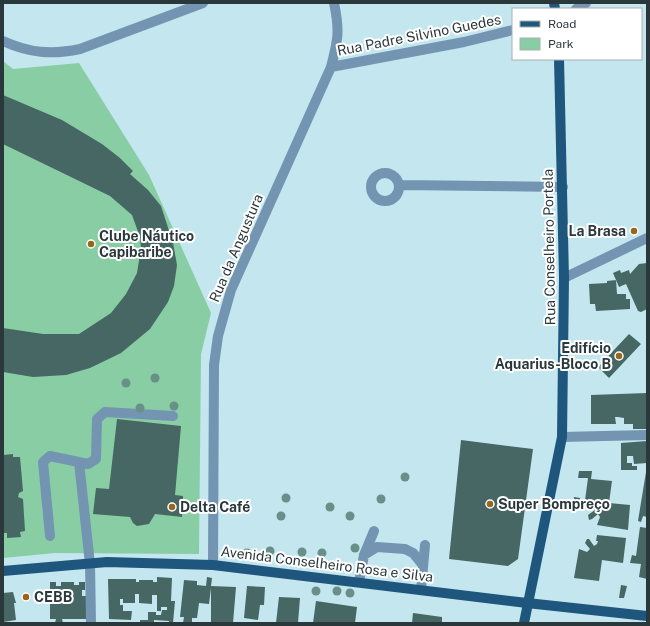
<svg xmlns="http://www.w3.org/2000/svg" width="650" height="626" font-family="'Public Sans',sans-serif">
<style>
.green{fill:#89cda5}
.building{fill:#466763;fill-rule:evenodd}
.lines{fill:none;stroke-linecap:round;stroke-linejoin:round}
.minor{stroke:#7395b2;stroke-width:10}
.major{stroke:#1f567d;stroke-width:10}
.tree{fill:#689088}
.poi-dot{fill:#98661a;stroke:#fff;stroke-width:1.5}
.labels{text-anchor:middle;stroke-width:4;stroke-linejoin:round;paint-order:stroke}
.street-label{font-size:14px;fill:#2a383c;stroke:#fff}
.poi-label{font-size:14px;font-weight:bold;fill:#2a383c;stroke:#fff;text-anchor:start}
</style>
<rect width="100%" height="100%" fill="#c3e6ef"/>
<path class="green" d="M3,61L13,69L79,63L149,175L211,313L201,354L199,554L55,553L3,558Z"/>
<path class="building" d="M3,95L62,120L102,144L120,158L133,171L130,174L148,190L161,206L173,243L177,265L174,286L168,302L150,329L121,353L90,368L66,375L33,377L3,372V328L43,334H79L111,313L126,294L137,273L141,248L140,237L132,215L110,196L3,144Z
M647,263V309L641,312L638,311L626,284L619,287L613,273L620,270L621,273L629,270L630,274L639,264Z
M616,280L617,294H626V299H630V309L596,311L595,304H590L589,284L607,283V281Z
M629,334L641,344L609,378L598,367Z
M647,393V429H633V424H624V418L618,417H615L616,424H591V395Z
M117,419L181,426L175,495L183,496L182,517L155,514L149,524L137,526L133,523L130,517L93,514L96,488L109,489Z
M461,440L533,449L518,559L508,566L449,559Z
M647,441V463L634,464L633,456H627V463H632V466H637V470H621V443Z
M13,454V457H20L23,491L19,493L18,497L23,499L25,531L20,532L21,537L7,538V533H3V455Z
M579,471H592L591,479L612,481L609,503L630,505L628,530L597,525L600,517L598,514L592,519L589,520L588,515L595,510L593,507L584,508L588,478H578Z
M646,472L647,517L643,516L641,522L638,521Z
M574,497L580,498L579,503L574,502Z
M640,527L647,528V579L639,577L641,564L630,563L632,555L636,556Z
M597,535L626,538L623,563L602,560L599,581L574,578L579,549L587,552L590,549L585,543L587,539H589L594,546L597,544L598,541H596Z
M157,577L172,578L171,601H175L173,623H169V621L154,620V623H140V620H148V612H156V615H161L162,610H167V607H161V611H157V595H152V604L139,603V594H135V603H123V599H120V605H123V611H132L131,620L109,619L108,579H136V582H139V580H153V582H157Z
M207,577L212,578L211,586L236,587L233,623H211V588L209,604L199,603L197,618H192V623H183L184,617H180L184,580L197,581V585L206,586Z
M50,582H56V586H61V582H74V585H79V582H85V590H82V596H86V619H62L63,623H55L56,619H50ZM64,590H71V597H65Z
M621,585L627,586L624,598H619Z
M247,586L265,587L264,605H260L258,620L244,618Z
M13,592L16,603H14L16,620L3,622V593Z
M279,597L300,598L298,623H276Z
M316,601L357,607L355,623H313Z
M413,613L442,617V623H412Z"/>
<g class="lines">
<path class="minor" d="M576,9L586,3
M3,41C29,53 52,55 80,49L203,3
M331,67L464,42L513,30
M371 187a14 14 0 1 1 28 0a14 14 0 1 1-28 0Z
M399,185L563,187
M564,278L647,238
M562,437L647,435
M79,462L90,564L91,623
M50,536L43,462L50,456L88,464L96,459L97,419L105,412L173,416
M364,555L377,547L405,549L413,553L423,565
M213,565L214,365L218,336L231,290L331,67C338,40 340,31 334,3
M359,582L364,555L374,531
M421,590L425,545"/>
<path class="major" d="M554,3L555,9
M3,571L107,562L213,565L527,603L647,616
M524,623L562,437L564,278L559,59"/>
</g>
<g class="tree">
<circle cx="155" cy="378" r="4.5"/>
<circle cx="126" cy="383" r="4.5"/>
<circle cx="174" cy="406" r="4.5"/>
<circle cx="140" cy="408" r="4.5"/>
<circle cx="405" cy="477" r="4.5"/>
<circle cx="286" cy="498" r="4.5"/>
<circle cx="381" cy="499" r="4.5"/>
<circle cx="330" cy="507" r="4.5"/>
<circle cx="281" cy="516" r="4.5"/>
<circle cx="350" cy="516" r="4.5"/>
<circle cx="355" cy="548" r="4.5"/>
<circle cx="270" cy="551" r="4.5"/>
<circle cx="302" cy="552" r="4.5"/>
<circle cx="247" cy="553" r="4.5"/>
<circle cx="322" cy="553" r="4.5"/>
<circle cx="316" cy="591" r="4.5"/>
<circle cx="337" cy="591" r="4.5"/>
<circle cx="350" cy="593" r="4.5"/>
</g>
<g class="poi-dot">
<circle cx="634" cy="231" r="4"/>
<circle cx="91" cy="244" r="4"/>
<circle cx="619" cy="356" r="4"/>
<circle cx="490" cy="504" r="4"/>
<circle cx="172" cy="507" r="4"/>
<circle cx="26" cy="597" r="4"/>
</g>
<g class="labels">
<g class="street-label">
<text transform="translate(419 35) rotate(-11)" y="5">Rua Padre Silvino Guedes</text>
<text transform="translate(549 247) rotate(-91)" y="5">Rua Conselheiro Portela</text>
<text transform="translate(236 248) rotate(-67)" y="5">Rua da Angustura</text>
<text transform="translate(327 564) rotate(7)" y="5">Avenida Conselheiro Rosa e Silva</text>
</g>
<g class="poi-label">
<text x="626" y="236" text-anchor="end">La Brasa</text>
<text x="99" y="241">Clube Náutico<tspan x="99" dy="16">Capibaribe</tspan></text>
<text x="611" y="353" text-anchor="end">Edifício<tspan x="611" dy="16">Aquarius-Bloco B</tspan></text>
<text x="498" y="509">Super Bompreço</text>
<text x="180" y="512">Delta Café</text>
<text x="34" y="602">CEBB</text>
</g>
</g>
<rect width="650" height="626" fill="none" stroke="#2a383c" stroke-width="8"/>
<rect x="512" y="8" width="130" height="52" fill="#ffffff" stroke="#aaafb1"/>
<rect x="520" y="21" width="20" height="6" fill="#1f567d" stroke="#aaafb1"/>
<text x="548" y="28" font-size="12" fill="#2a383c">Road</text>
<rect x="520" y="38" width="20" height="12" fill="#89cda5" stroke="#aaafb1"/>
<text x="548" y="48" font-size="12" fill="#2a383c">Park</text>
</svg>
